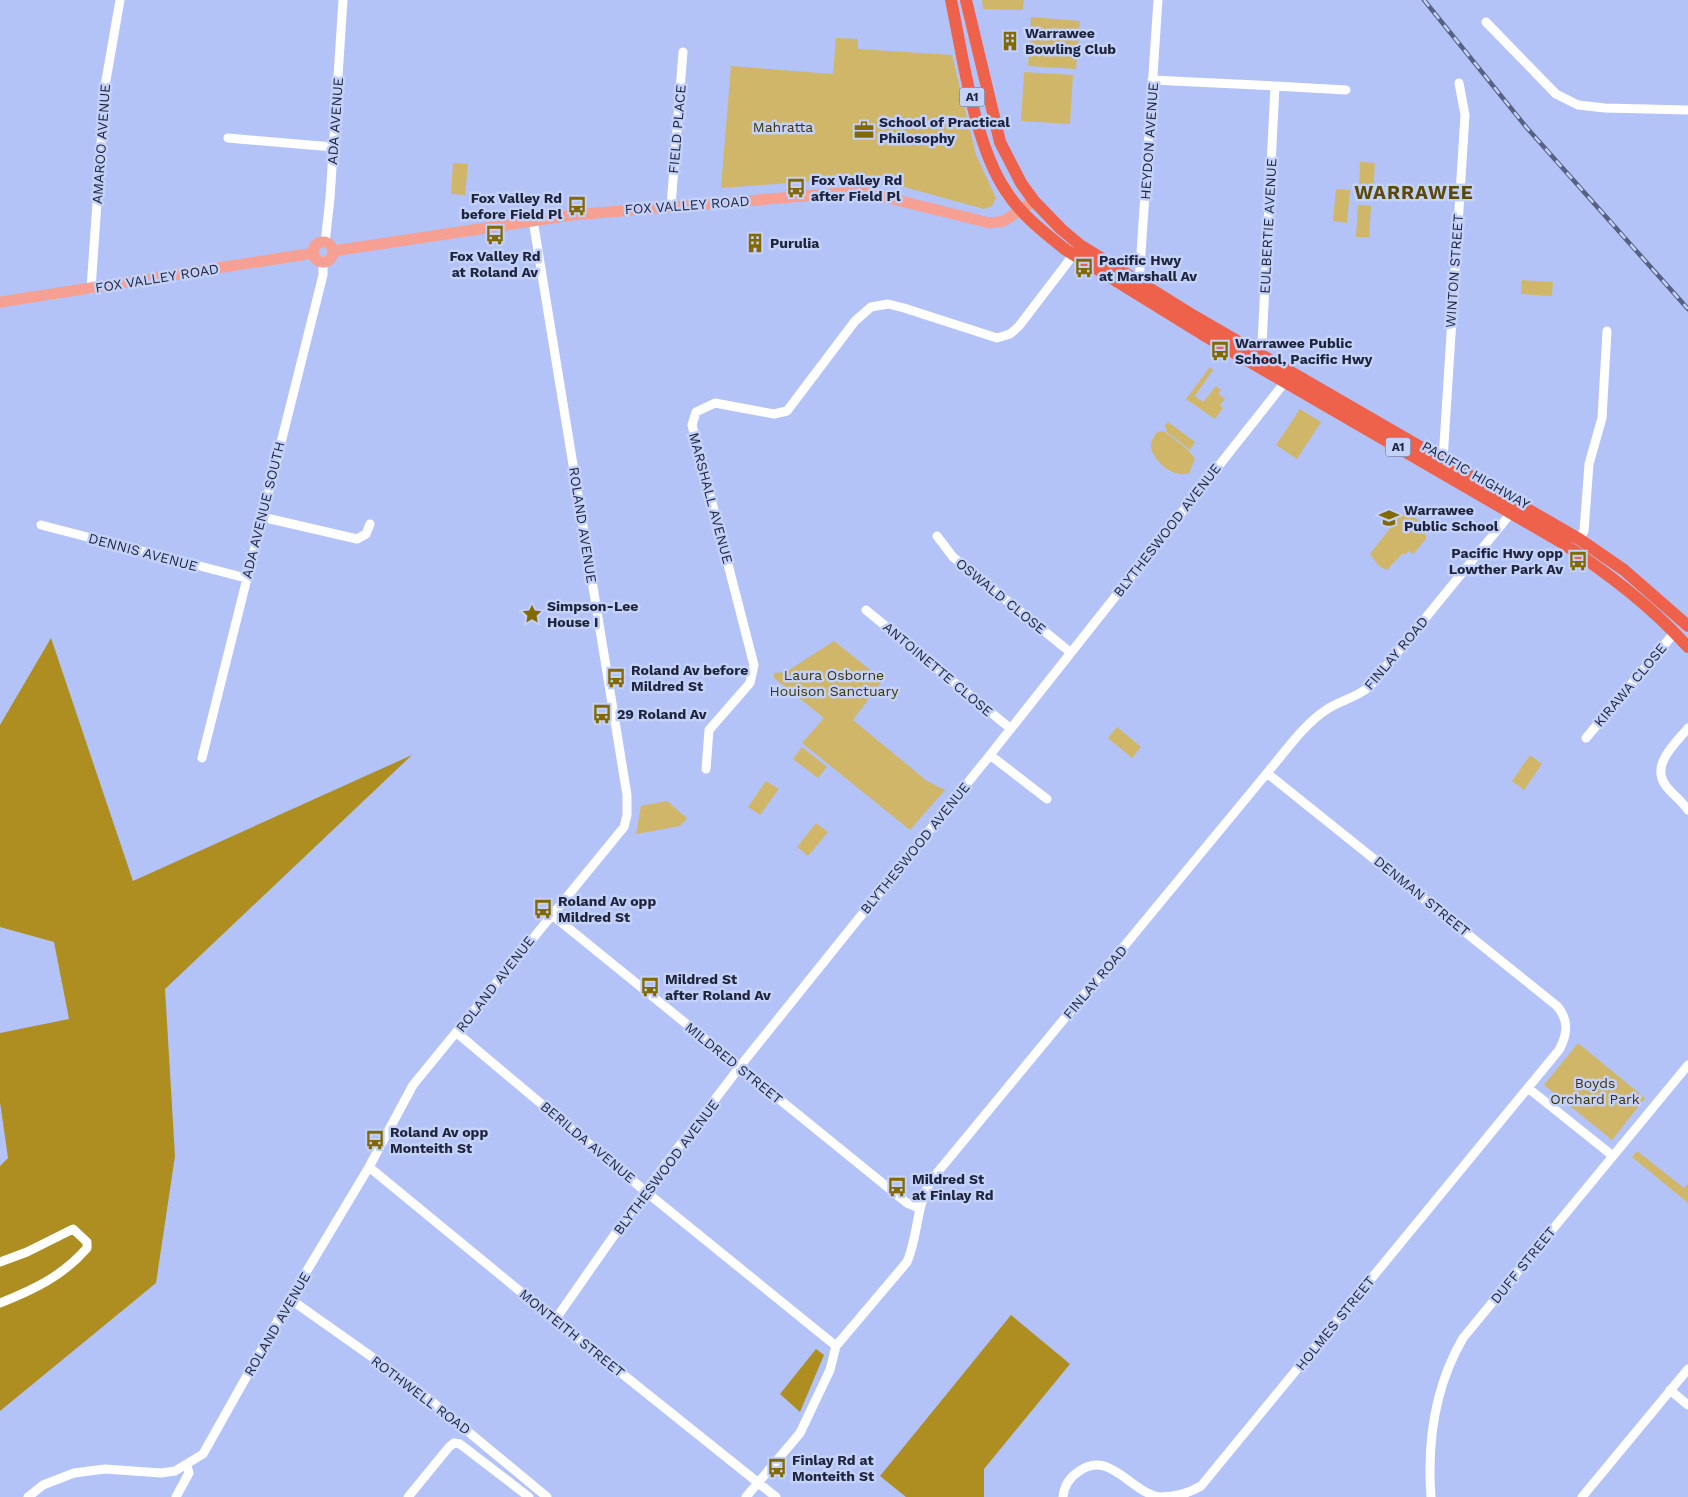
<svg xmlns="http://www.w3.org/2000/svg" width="1688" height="1497" font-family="'Work Sans',sans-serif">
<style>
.green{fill:#d0b669}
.forest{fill:#ae8e20}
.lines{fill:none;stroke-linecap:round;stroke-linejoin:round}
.minor{stroke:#fff;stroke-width:9}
.major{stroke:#f5a092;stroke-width:11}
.highway{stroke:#ee614a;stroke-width:12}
.rail-casing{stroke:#576184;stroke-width:4.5}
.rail{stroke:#c4d1f9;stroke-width:2.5;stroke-dasharray:8;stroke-linecap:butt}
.labels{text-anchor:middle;stroke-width:5;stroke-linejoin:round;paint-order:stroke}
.shield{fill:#c4d1f9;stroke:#4f5875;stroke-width:1}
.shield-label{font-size:12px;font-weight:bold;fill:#1d243c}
.poi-label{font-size:14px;font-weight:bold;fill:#1d243c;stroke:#c4d1f9;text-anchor:start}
.street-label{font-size:14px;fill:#1d243c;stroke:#c4d1f9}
.park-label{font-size:14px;fill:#413407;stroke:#c4d1f9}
.district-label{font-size:19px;font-weight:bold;letter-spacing:1px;fill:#5b4908;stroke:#c4d1f9}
</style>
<rect width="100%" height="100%" fill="#b3c3f7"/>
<path class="green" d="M982,0H1024L1023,10L983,9Z
M1031,17L1080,21L1076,69L1028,66Z
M836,38L858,39V49L952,55L976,155L996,198L992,206L984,209L868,177L721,188L731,66L833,74Z
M1024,72L1073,75L1070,124L1021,121Z
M1360,162L1375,163L1373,195L1359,194Z
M453,163L468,164L465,195L451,194Z
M1336,189L1350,190L1347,223L1333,221Z
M1358,205L1371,206L1369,237H1356Z
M1522,280L1553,282L1552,296L1521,294Z
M1210,367L1213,370L1195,396L1203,402L1216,386L1221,390L1218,393L1225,399L1220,405L1223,408L1215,419L1186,399Z
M1300,409L1321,422L1297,459L1276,445Z
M1168,422L1195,442L1190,450L1167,432L1165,425Z
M1164,431L1188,450L1195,459L1189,473C1174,479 1152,461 1151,446C1151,440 1154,437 1157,432Z
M1406,511L1423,524L1426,539L1413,554L1409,551L1405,555L1403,553L1387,570L1379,566L1370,554L1401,514Z
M834,641L883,680L853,720L927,781L945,790L910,830L802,743L824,718L774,678V673L786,672Z
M1117,727L1141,747L1132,758L1108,738Z
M802,747L827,767L818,778L793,759Z
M1530,755L1542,764L1524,790L1512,781Z
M766,781L779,789L760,815L748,807Z
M667,801L687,818L680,826L636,834L641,806Z
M816,823L828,832L808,856L797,847Z
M1578,1043L1645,1098L1612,1140L1544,1085Z
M1637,1151L1684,1188L1688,1183V1203L1632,1157Z"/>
<path class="forest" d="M51,638L133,881L412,755L165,989L175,1156L156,1283L0,1411V1166L8,1158L0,1102V1033L69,1019L54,942L0,927V725Z
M1011,1315L1070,1364L984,1469V1497H906L880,1476Z
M816,1349L824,1355L800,1412L780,1394Z"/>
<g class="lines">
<path class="minor" d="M1486,22L1556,94L1578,105L1605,108L1688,110
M1152,80L1275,86L1262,344L1259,358
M1275,86L1346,90
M228,138L333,147
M671,206L683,52
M325,243L330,198L343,0
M1139,283L1158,0
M91,289L105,86L120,0
M1443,460L1465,115L1459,83
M262,517L357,539L366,534L370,524
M41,525L246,578
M937,536L953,557L1070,652
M1579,539L1584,531L1589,464L1602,418L1607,331
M866,610L1011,729
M1688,728C1675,744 1650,765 1666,786C1673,795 1682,801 1688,810
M1586,738L1675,632
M990,755L1047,799
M202,758L323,275V261
M706,769L709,730L750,683L754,665L692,425L696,412L715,403L774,414L787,411L855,321L871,307L888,304L904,308L997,338L1010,334L1019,326L1074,254
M551,914L907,1203L919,1208
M457,1033L645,1191L836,1346
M1528,1088L1613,1156
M369,1167L555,1320L776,1497
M0,1262L27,1252L73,1229L87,1242V1248C63,1276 33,1290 0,1303
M290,1299L413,1386L547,1497
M555,1320L645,1191L745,1060L990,755L1285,382
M1670,1390L1688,1405
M28,1497L43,1485L74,1473L105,1469L161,1473L175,1471L203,1454L290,1299L369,1167L413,1085L624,827L627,815V795L533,220
M176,1497L189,1473L187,1466
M408,1497L449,1447L454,1443L460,1444L529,1497
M746,1497L800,1433L830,1370L836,1346L907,1262C919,1234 915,1207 932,1179L1267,773C1285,752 1303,725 1326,710C1340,700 1357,698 1370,686L1511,513
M1063,1497C1064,1486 1069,1478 1078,1472C1109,1448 1131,1493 1160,1497C1174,1497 1189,1493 1201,1486L1559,1050C1568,1034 1569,1020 1557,1006L1267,773
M1431,1497C1427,1442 1435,1386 1463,1338L1688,1065
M1582,1497L1688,1369"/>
<path class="major" d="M313 252a10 10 0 1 1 20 0a10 10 0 1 1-20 0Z
M333,251L572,215L855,192L872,194L990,223L1004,221L1034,201
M0,302L314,253"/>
<path class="highway" d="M951,0C963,56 974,144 1006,191C1021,215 1045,233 1066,250L1202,334L1561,542C1607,573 1650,605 1688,647
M966,0L1000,142L1021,183L1034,201L1061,229L1080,245L1194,316L1579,539L1624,570L1688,626"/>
<defs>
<path id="rail" d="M1424,0L1527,128L1688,309"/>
</defs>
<use href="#rail" class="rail-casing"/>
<use href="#rail" class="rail"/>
</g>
<defs>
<symbol id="building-bare" viewBox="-9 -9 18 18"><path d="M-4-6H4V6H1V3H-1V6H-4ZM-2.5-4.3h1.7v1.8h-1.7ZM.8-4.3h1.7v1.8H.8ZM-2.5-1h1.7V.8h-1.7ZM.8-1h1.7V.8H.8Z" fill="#836902" stroke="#c4d1f9" stroke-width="2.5" paint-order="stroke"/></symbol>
<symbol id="office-bare" viewBox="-9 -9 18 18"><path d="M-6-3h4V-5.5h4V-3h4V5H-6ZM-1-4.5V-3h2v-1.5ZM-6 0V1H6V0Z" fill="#836902" stroke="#c4d1f9" stroke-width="2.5" paint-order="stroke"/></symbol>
<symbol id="bus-bare" viewBox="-9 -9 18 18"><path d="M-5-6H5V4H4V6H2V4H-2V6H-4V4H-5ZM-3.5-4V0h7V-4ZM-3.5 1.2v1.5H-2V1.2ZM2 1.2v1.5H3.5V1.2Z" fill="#836902" stroke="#c4d1f9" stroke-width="2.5" paint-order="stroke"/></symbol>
<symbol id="school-bare" viewBox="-9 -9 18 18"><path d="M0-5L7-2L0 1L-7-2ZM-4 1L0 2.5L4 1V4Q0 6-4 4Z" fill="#836902" stroke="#c4d1f9" stroke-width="2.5" paint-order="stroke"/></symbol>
<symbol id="sight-bare" viewBox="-9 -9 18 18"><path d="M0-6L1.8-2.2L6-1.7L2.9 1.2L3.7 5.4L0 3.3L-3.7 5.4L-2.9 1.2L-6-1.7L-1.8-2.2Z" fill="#836902" stroke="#c4d1f9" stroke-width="2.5" paint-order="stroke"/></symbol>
</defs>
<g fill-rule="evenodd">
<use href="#building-bare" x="996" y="27" width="28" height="28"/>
<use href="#office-bare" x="850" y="116" width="28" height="28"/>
<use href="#bus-bare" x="782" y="174" width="28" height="28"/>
<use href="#bus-bare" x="563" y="192" width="28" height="28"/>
<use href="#bus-bare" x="481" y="221" width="28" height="28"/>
<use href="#building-bare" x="741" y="229" width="28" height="28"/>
<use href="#bus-bare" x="1070" y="254" width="28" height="28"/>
<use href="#bus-bare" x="1206" y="337" width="28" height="28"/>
<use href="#school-bare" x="1375" y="504" width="28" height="28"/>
<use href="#bus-bare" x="1564" y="547" width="28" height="28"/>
<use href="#sight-bare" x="518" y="600" width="28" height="28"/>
<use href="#bus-bare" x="602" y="664" width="28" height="28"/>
<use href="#bus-bare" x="588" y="700" width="28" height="28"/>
<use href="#bus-bare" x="529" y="895" width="28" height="28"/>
<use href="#bus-bare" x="636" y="973" width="28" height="28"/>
<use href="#bus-bare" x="361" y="1126" width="28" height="28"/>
<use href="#bus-bare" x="883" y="1173" width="28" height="28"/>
<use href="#bus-bare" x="763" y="1454" width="28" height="28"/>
</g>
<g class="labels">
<g class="shield">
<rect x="959.5" y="87.5" width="25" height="19" rx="4"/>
<rect x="1385.5" y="437.5" width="25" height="19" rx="4"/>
</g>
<g class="shield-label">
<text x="972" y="101">A1</text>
<text x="1398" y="451">A1</text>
</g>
<g class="poi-label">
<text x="1025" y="38">Warrawee<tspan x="1025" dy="16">Bowling Club</tspan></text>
<text x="879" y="127">School of Practical<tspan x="879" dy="16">Philosophy</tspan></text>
<text x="811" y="185">Fox Valley Rd<tspan x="811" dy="16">after Field Pl</tspan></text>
<text x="562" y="203" text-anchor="end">Fox Valley Rd<tspan x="562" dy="16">before Field Pl</tspan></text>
<text x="770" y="248">Purulia</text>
<text x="495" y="261" text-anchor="middle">Fox Valley Rd<tspan x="495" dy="16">at Roland Av</tspan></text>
<text x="1099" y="265">Pacific Hwy<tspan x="1099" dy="16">at Marshall Av</tspan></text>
<text x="1235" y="348">Warrawee Public<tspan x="1235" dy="16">School, Pacific Hwy</tspan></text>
<text x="1404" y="515">Warrawee<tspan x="1404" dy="16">Public School</tspan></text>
<text x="1563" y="558" text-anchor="end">Pacific Hwy opp<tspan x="1563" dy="16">Lowther Park Av</tspan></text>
<text x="547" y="611">Simpson-Lee<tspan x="547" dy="16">House I</tspan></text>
<text x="631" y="675">Roland Av before<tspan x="631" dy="16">Mildred St</tspan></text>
<text x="617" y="719">29 Roland Av</text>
<text x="558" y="906">Roland Av opp<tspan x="558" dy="16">Mildred St</tspan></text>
<text x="665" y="984">Mildred St<tspan x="665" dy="16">after Roland Av</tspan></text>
<text x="390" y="1137">Roland Av opp<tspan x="390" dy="16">Monteith St</tspan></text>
<text x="912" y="1184">Mildred St<tspan x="912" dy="16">at Finlay Rd</tspan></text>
<text x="792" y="1465">Finlay Rd at<tspan x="792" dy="16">Monteith St</tspan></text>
</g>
<g class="street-label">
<text transform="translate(335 121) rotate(-86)" y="5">ADA AVENUE</text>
<text transform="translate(677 129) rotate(-85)" y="5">FIELD PLACE</text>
<text transform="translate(1149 141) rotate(-86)" y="5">HEYDON AVENUE</text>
<text transform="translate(101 144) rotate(-86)" y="5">AMAROO AVENUE</text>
<text transform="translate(687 205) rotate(-4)" y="5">FOX VALLEY ROAD</text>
<text transform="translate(1268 226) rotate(-87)" y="5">EULBERTIE AVENUE</text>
<text transform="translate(1454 271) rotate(-86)" y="5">WINTON STREET</text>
<text transform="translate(157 278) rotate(-9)" y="5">FOX VALLEY ROAD</text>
<text transform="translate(1476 475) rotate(30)" y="5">PACIFIC HIGHWAY</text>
<text transform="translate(711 498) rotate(75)" y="5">MARSHALL AVENUE</text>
<text transform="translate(263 510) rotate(-76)" y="5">ADA AVENUE SOUTH</text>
<text transform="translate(583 525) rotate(81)" y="5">ROLAND AVENUE</text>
<text transform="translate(1167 530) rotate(-52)" y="5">BLYTHESWOOD AVENUE</text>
<text transform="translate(143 552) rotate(15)" y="5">DENNIS AVENUE</text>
<text transform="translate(1001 596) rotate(39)" y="5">OSWALD CLOSE</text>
<text transform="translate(1396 653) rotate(-50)" y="5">FINLAY ROAD</text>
<text transform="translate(938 669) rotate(40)" y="5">ANTOINETTE CLOSE</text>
<text transform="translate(1630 685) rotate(-50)" y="5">KIRAWA CLOSE</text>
<text transform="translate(915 848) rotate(-51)" y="5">BLYTHESWOOD AVENUE</text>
<text transform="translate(1422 896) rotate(39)" y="5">DENMAN STREET</text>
<text transform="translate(1095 982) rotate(-50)" y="5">FINLAY ROAD</text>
<text transform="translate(495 984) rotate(-52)" y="5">ROLAND AVENUE</text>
<text transform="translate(734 1063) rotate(39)" y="5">MILDRED STREET</text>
<text transform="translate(588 1142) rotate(40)" y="5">BERILDA AVENUE</text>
<text transform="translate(666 1167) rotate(-53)" y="5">BLYTHESWOOD AVENUE</text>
<text transform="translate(1523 1265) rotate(-51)" y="5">DUFF STREET</text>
<text transform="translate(1335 1323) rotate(-51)" y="5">HOLMES STREET</text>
<text transform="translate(277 1324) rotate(-60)" y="5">ROLAND AVENUE</text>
<text transform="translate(572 1333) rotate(39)" y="5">MONTEITH STREET</text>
<text transform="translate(421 1395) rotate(37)" y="5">ROTHWELL ROAD</text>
</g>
<g class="park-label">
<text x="783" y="132">Mahratta</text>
<text x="834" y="680">Laura Osborne<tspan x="834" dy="16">Houison Sanctuary</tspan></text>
<text x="1595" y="1088">Boyds<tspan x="1595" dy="16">Orchard Park</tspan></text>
</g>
<g class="district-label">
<text x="1414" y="199">WARRAWEE</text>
</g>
</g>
</svg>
